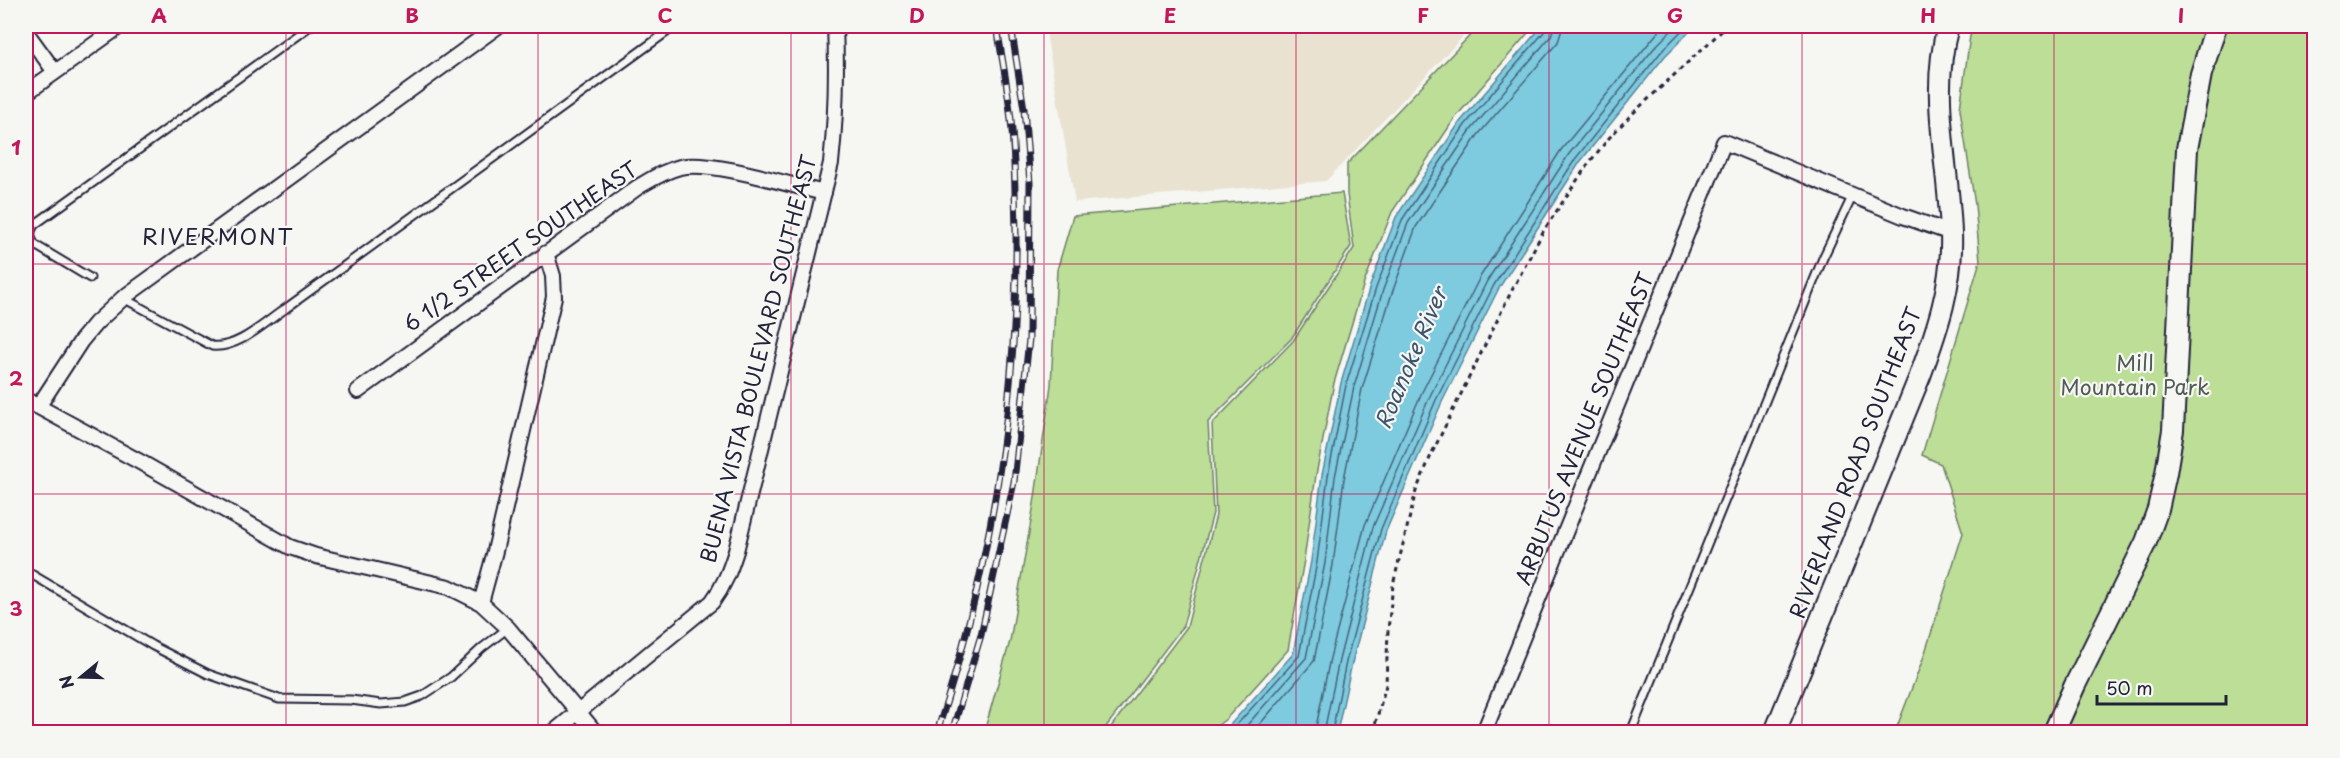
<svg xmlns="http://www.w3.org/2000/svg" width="2340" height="758" font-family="'Playpen Sans',sans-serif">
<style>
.built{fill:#e9e2d1}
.green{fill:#bcde97;stroke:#6f8069;stroke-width:1.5}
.water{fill:#7ecade;stroke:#59879d;stroke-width:1.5}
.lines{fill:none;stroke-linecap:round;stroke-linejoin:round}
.shore{stroke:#47657c;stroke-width:1.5}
.lane-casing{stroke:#22223b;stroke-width:11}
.street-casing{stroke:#22223b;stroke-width:18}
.secondary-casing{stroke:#22223b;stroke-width:24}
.path{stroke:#22223b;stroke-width:3;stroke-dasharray:4.5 4.5;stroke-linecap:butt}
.lane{stroke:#f6f6f2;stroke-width:7}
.street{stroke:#f6f6f2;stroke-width:14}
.secondary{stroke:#f6f6f2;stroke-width:20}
.rail-casing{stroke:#22223b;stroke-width:7}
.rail{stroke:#f6f6f2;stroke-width:4.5;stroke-dasharray:14;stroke-linecap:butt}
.grid{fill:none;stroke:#c2185b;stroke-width:1.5;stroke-opacity:0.55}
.labels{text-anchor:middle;stroke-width:4.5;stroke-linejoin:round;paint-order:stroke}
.street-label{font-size:21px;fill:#22223b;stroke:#f6f6f2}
.park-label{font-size:21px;fill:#505a57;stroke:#f6f6f2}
.neighbourhood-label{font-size:22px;letter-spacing:1.5px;fill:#22223b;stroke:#f6f6f2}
.water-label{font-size:22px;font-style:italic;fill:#3e546c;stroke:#f6f6f2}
.neatline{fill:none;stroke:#c2185b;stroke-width:2}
.grid-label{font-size:20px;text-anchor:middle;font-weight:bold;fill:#c2185b}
</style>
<rect width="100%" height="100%" fill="#f6f6f2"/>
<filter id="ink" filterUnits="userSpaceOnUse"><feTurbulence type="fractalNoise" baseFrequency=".0167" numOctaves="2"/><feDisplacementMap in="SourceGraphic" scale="12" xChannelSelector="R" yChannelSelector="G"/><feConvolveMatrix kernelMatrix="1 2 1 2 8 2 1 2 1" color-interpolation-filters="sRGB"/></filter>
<g filter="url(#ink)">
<path class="built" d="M1045,26H1473L1326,181L1075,202Z"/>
<path class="green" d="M1479,26H1534L1455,118L1392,212L1364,283L1334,383L1316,475L1304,560L1288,650L1226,719L1209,732H1107L1187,627L1216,515L1212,424L1293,341L1354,248L1347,194V164Z
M1975,26H2314V732H1895L1923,659L1963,533L1941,464L1922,455L1980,261L1975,205L1960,109L1970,36Z
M1342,193L1351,246L1291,339L1208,422L1213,513L1183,626L1102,732H984L1010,641L1034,504L1051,385L1057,270L1073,216Z"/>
<path class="water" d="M1542,26H1695L1665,56L1580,162L1499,288L1442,402L1386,531L1352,663L1337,732H1220L1230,725L1293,654L1311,561L1322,475L1341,383L1370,286L1396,217L1460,122Z"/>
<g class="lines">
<path class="shore" d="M1230,732L1299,656L1317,562L1328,476L1346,385L1376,288L1402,220L1465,125L1544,32L1546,26
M1241,732L1306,658L1325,563L1335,477L1354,387L1383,290L1408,223L1471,130L1551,36L1554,26
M1253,732L1314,661L1333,565L1344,479L1362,389L1392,293L1416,227L1478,135L1558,42L1563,26
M1315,732L1330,658L1365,525L1422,392L1480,277L1561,150L1663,26
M1324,732L1339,660L1373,527L1430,396L1487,281L1569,154L1655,47L1676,26
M1332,732L1346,662L1381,529L1436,400L1494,285L1576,158L1661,52L1686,26"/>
<defs>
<path id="lane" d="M90,278L35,245C30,238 29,233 34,225L310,26
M123,298L212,346C238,349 264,323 285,309L675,26
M26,571L153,646L208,674L279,699L351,700L381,704L405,702L422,696L451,677L482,648L508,628
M1631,732L1823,258L1853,195"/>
<path id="street" d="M26,32L55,72
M26,93L120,26
M358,391L638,187C652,179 664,171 680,167C712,160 789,185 824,193
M26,400L142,463L290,547L316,556L449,587L481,603L508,628L595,732
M38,407L81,341L96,323L123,298L498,26
M481,603L495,551L554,297L553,276L546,253
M554,732L712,602C724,586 730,570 736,551L831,163C836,117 837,72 835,26
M1484,732L1724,142L1903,216L1951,233"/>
<path id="secondary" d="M1775,732L1920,376C1937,330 1953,284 1951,234C1949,164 1929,95 1948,26
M2054,732L2075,685L2146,542L2158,509L2166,473L2173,430L2187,149L2201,74L2216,26"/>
</defs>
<use href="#lane" class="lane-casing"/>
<use href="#street" class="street-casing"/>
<use href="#secondary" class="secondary-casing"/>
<path class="path" d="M1373,732L1386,685L1388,630L1393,585L1416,491L1432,453L1510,294L1544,230L1588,164L1609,138L1631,115L1727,26"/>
<use href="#lane" class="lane"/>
<use href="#street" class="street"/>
<use href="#secondary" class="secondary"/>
<defs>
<path id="rail" d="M937,732C990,570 1018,404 1016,233C1015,192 1015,151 1010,111C1007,82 1001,54 997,26
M952,732L981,635L1014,482L1029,339L1030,183L1024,109L1011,26"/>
</defs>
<use href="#rail" class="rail-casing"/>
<use href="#rail" class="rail"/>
</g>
</g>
<path class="grid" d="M286,26V732M538,26V732M791,26V732M1044,26V732M1296,26V732M1549,26V732M1802,26V732M2054,26V732M26,264H2314M26,494H2314"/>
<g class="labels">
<g class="street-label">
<text transform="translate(521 247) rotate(-35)" y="7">6 1/2 STREET SOUTHEAST</text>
<text transform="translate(759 359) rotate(-76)" y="7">BUENA VISTA BOULEVARD SOUTHEAST</text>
<text transform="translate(1585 429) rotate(-68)" y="7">ARBUTUS AVENUE SOUTHEAST</text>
<text transform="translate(1856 463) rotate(-69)" y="7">RIVERLAND ROAD SOUTHEAST</text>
</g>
<g class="park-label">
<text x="2135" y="371">Mill<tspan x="2135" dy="24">Mountain Park</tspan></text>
</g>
<g class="neighbourhood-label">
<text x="218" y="245">RIVERMONT</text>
</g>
<g class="water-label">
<text transform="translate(1411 358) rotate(-67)" y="8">Roanoke River</text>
</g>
</g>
<rect width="2340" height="758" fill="none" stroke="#f6f6f2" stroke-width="66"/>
<g transform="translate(81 677) rotate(251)" stroke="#f6f6f2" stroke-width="4.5" paint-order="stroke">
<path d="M0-4.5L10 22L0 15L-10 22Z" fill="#22223b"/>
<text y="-9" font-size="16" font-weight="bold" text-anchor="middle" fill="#22223b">N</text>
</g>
<path d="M2097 695v9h129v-9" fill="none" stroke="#22223b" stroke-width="3"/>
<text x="2106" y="695" font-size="18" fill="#22223b" stroke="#f6f6f2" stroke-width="4.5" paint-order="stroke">50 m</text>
<rect x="33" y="33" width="2274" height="692" class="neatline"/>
<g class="grid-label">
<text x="159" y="23">A</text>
<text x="412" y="23">B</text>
<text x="665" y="23">C</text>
<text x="917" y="23">D</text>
<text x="1170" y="23">E</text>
<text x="1423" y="23">F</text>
<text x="1675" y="23">G</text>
<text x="1928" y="23">H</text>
<text x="2181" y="23">I</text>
<text x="16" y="155">1</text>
<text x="16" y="386">2</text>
<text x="16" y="616">3</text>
</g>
</svg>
